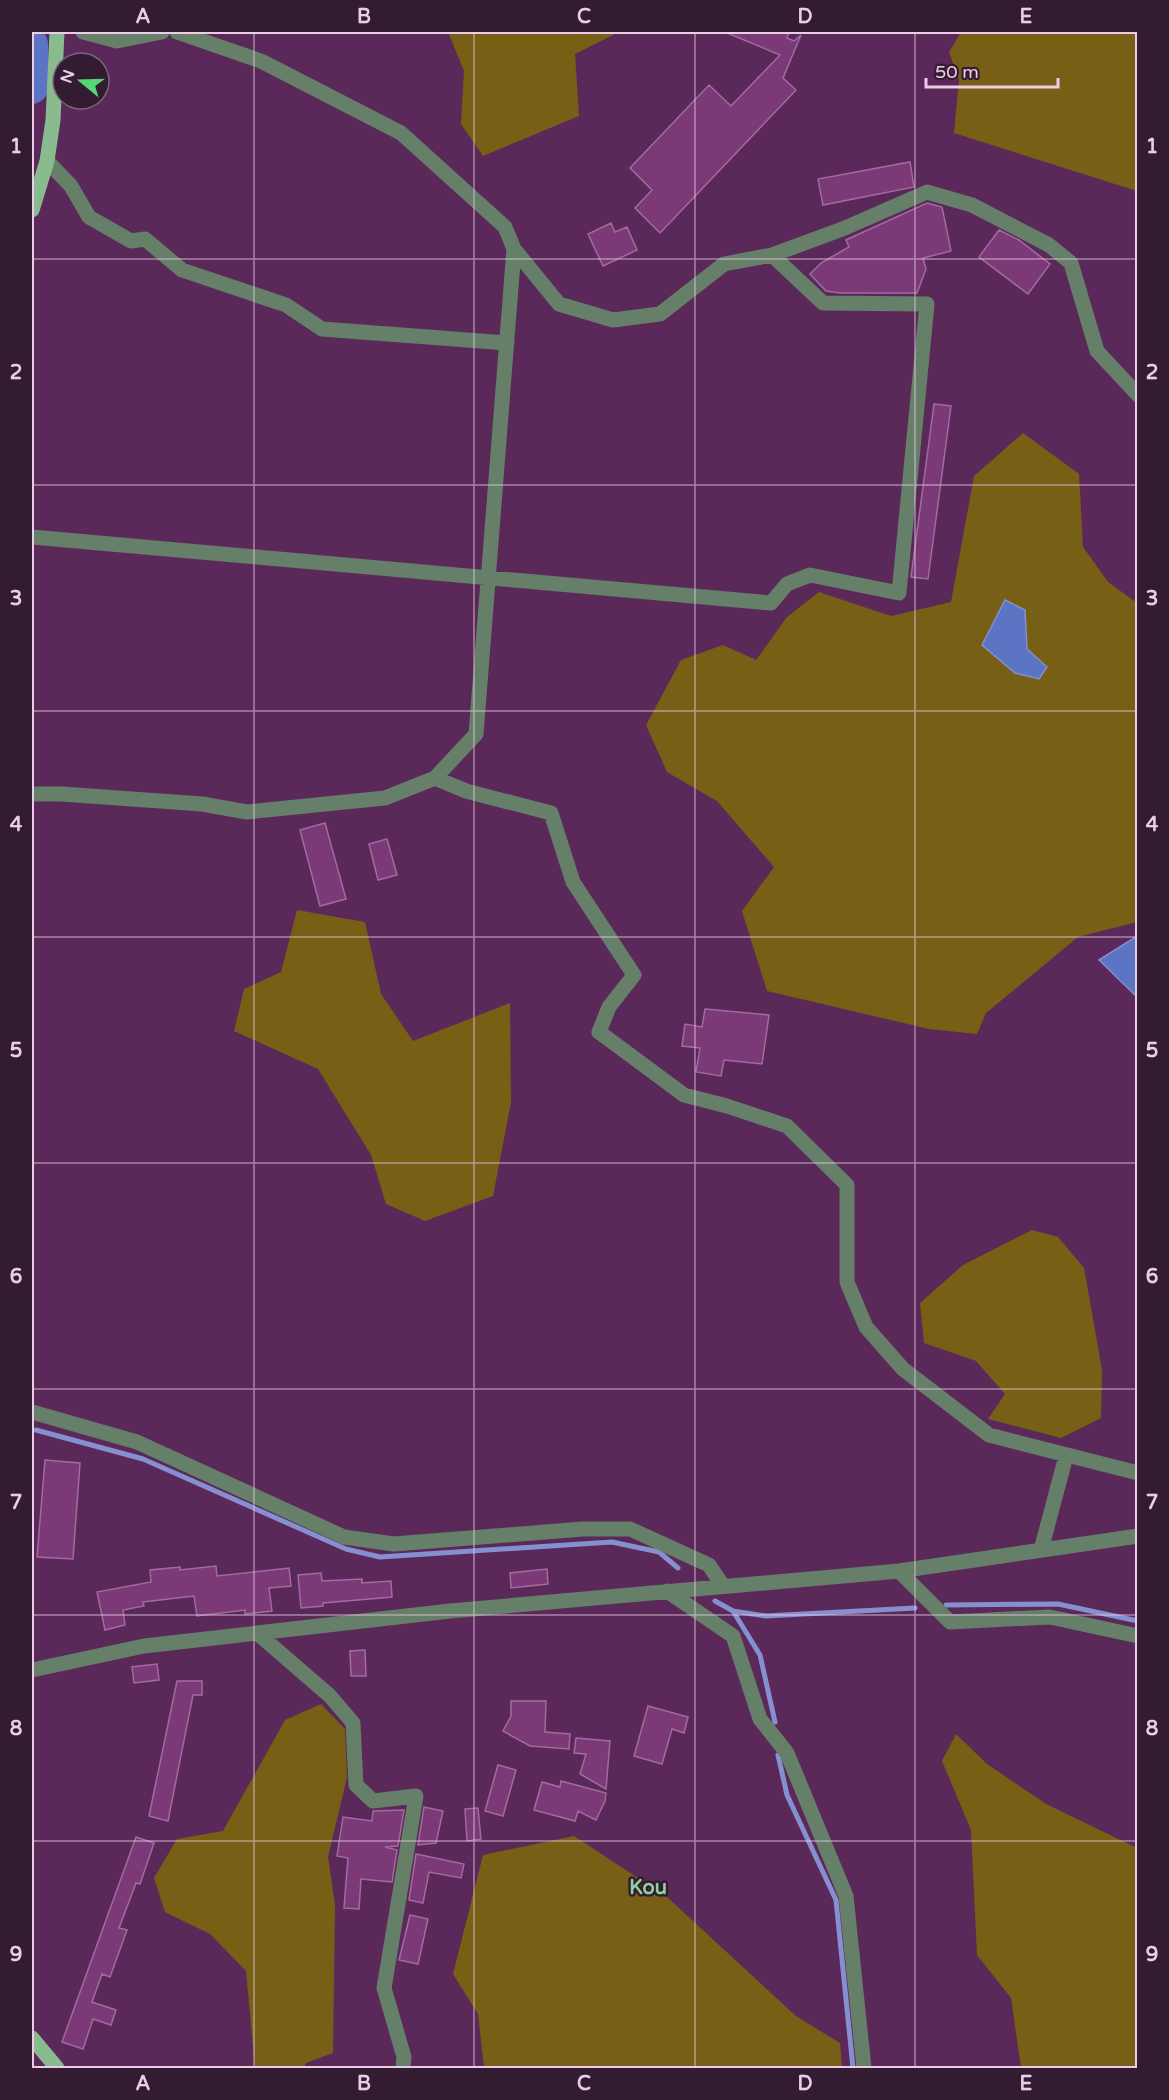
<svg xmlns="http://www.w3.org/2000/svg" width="1169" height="2100" font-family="'Varela Round',sans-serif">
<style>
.green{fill:#775f16}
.water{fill:#5b75c4;stroke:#868fcf;stroke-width:1.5}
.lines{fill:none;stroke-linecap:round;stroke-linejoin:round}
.stream{stroke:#868fcf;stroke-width:5}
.river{stroke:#5b75c4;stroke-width:32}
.building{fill:#7b3978;stroke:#a26b9f;stroke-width:1.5}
.minor{stroke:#657f68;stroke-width:15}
.major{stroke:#88bc8f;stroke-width:15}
.grid{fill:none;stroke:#ebcde8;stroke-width:1.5;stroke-opacity:0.55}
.labels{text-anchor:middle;stroke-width:5;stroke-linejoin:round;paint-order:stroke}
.quarter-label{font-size:20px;font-weight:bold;fill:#91d19b;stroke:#331c32}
.neatline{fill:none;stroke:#ebcde8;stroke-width:2}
.grid-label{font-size:20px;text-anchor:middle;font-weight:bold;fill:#ebcde8}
</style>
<rect width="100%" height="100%" fill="#5a2959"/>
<path class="green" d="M448,32H619L575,54L579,116L483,156L461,124L464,71Z
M961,32H1137V191L954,133L959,80L949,52Z
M1023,433L1079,474L1083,547L1108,582L1137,603V922L1078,937L986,1013L977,1034L929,1029L767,991L742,911L774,867L717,801L667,772L646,725L681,660L723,645L756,660L787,617L819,592L891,616L951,602L974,476Z
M297,910L365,922L381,994L413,1041L510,1003L511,1102L493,1196L425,1221L386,1204L371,1155L318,1069L234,1031L244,989L281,972Z
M1032,1230L1058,1237L1084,1268L1102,1370L1101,1418L1061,1438L988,1419L1005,1394L976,1361L924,1343L920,1303L963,1265Z
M321,1704L345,1729L347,1777L328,1857L335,1905L333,2053L306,2063L304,2068H255L246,1971L210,1934L165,1912L154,1878L177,1839L223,1831L285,1720Z
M956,1734L987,1764L1046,1804L1137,1848V2068H1021L1011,1998L977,1955L971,1830L942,1761Z
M574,1836L667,1897L796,2016L840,2043L842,2068H484L478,2014L453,1974L483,1855Z"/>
<path class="water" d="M1005,600L1025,610L1027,649L1047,667L1039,679L1015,673L982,645Z
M1137,936V997L1099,960Z"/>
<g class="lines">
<path class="stream" d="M36,1430L143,1459L346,1549L380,1557L612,1542L659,1552L678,1568
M715,1601L733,1611L766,1616L915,1608
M946,1605L1058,1604L1138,1621
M733,1611L760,1655L775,1722
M778,1755L787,1795L836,1900L853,2068"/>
<path class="river" d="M32,44L33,68L32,88"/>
</g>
<path class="building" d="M725,32H789L787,38L794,41L801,35L783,78L796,90L660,233L635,208L652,190L630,168L709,85L731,106L780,55Z
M910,162L914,187L823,205L818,179Z
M927,203L942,207L951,251L923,258L926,269L917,293H840L826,291L810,274L821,263L849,247L846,240Z
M611,223L615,232L627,227L637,250L603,266L588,234Z
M999,230L1019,240L1050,264L1028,294L979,257Z
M934,404L951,406L928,579L911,577Z
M325,823L346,899L320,906L300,830Z
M387,839L397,875L378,880L369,844Z
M705,1009L769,1015L762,1064L724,1060L721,1076L696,1072L700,1048L682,1046L685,1024L702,1027Z
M45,1460L80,1463L73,1559L37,1557Z
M216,1566L217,1576L289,1568L291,1586L269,1588L272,1611L245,1614V1610L197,1616L194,1596L143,1602L144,1606L123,1610L125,1625L105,1630L97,1592L151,1582L150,1570L180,1567V1570Z
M547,1569L548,1584L511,1588L510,1573Z
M321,1573L322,1581L362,1579V1583L391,1581L392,1597L323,1603V1606L301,1608L298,1575Z
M365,1650L366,1676H351L350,1651Z
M157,1664L159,1680L134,1683L132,1667Z
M177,1681H202V1695H193L168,1821L149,1816Z
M511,1701H546L545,1732L570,1734L569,1749L530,1746L503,1731L511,1716Z
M648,1706L688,1717L684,1733L672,1729L662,1764L634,1756Z
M576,1738L610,1741L606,1789L580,1774L586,1754L574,1753Z
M498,1765L516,1770L503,1816L485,1811Z
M561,1781L606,1793L605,1801L596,1820L578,1811L575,1821L534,1810L542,1782L560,1787Z
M424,1807L443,1811L436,1843L418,1845Z
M478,1808L481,1839L467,1841L465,1809Z
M404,1810L398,1846L385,1847L397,1850L392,1882L361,1879L359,1909L344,1908L348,1858L337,1856L343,1817L372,1821L373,1811Z
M136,1837L154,1843L140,1884L136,1883L119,1928L127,1930L110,1977L102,1974L92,2002L116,2010L111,2025L93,2019L83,2049L62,2042Z
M416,1854L464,1864L461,1878L429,1872L423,1903L409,1900Z
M410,1915L428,1919L418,1964L399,1960Z"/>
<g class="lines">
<path class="minor" d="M83,32L117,41L162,32
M177,32L261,61L401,133L505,227L514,249L559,304L613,320L660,314L724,264L772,255L845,228L927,192L972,205L1049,245L1071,263L1097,351L1138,395
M47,161L71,186L89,217L131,241L145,239L182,270L286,305L322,329L507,343
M32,537L771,603L787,584L810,575L899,593L927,304L823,303L772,255
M435,778L466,791L551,813L573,882L634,975L609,1007L599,1032L684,1095L727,1106L787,1126L847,1185V1282L866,1327L903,1369L989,1435L1138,1473
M32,794H62L202,804L247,812L385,798L435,778L476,734L514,249
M32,1412L137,1442L344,1537L394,1544L583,1529H630L709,1565L723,1586
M1041,1550L1066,1456
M899,1571L950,1622L1050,1617L1138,1636
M667,1591L733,1636L760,1719L787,1753L846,1896L864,2068
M257,1633L330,1696L353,1723L356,1785L373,1801L416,1796L384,1988L404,2057L403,2068
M32,1670L144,1646L450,1611L899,1571L1138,1536"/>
<path class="major" d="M32,210L47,161L53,120L57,32
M32,2038L57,2068"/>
</g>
<path class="grid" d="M254,32V2068M474,32V2068M695,32V2068M915,32V2068M32,259H1138M32,485H1138M32,711H1138M32,937H1138M32,1163H1138M32,1389H1138M32,1615H1138M32,1841H1138"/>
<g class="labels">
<g class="quarter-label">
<text x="648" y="1894">Kou</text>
</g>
</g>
<rect width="1169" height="2100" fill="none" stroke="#331c32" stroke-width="66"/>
<g transform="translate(81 81) rotate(289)"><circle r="28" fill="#331c32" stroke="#7d637b" stroke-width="1.5"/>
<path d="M0-4.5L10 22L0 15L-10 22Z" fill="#53d673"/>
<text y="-9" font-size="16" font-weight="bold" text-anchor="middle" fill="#ebcde8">N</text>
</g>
<path d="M926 78v9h132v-9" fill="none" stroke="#ebcde8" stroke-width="3"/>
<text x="935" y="78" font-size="18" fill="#ebcde8" stroke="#331c32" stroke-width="4.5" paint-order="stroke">50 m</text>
<rect x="33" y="33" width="1103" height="2034" class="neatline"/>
<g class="grid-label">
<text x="143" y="23">A</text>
<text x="364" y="23">B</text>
<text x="584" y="23">C</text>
<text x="805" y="23">D</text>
<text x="1026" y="23">E</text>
<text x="16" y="153">1</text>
<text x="1152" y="153">1</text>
<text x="16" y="379">2</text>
<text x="1152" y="379">2</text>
<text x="16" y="605">3</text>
<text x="1152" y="605">3</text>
<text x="16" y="831">4</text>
<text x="1152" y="831">4</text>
<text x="16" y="1057">5</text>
<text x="1152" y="1057">5</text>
<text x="16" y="1283">6</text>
<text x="1152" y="1283">6</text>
<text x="16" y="1509">7</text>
<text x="1152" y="1509">7</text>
<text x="16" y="1735">8</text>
<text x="1152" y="1735">8</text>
<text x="16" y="1961">9</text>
<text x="1152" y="1961">9</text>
<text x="143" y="2090">A</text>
<text x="364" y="2090">B</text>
<text x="584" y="2090">C</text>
<text x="805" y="2090">D</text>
<text x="1026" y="2090">E</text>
</g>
</svg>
